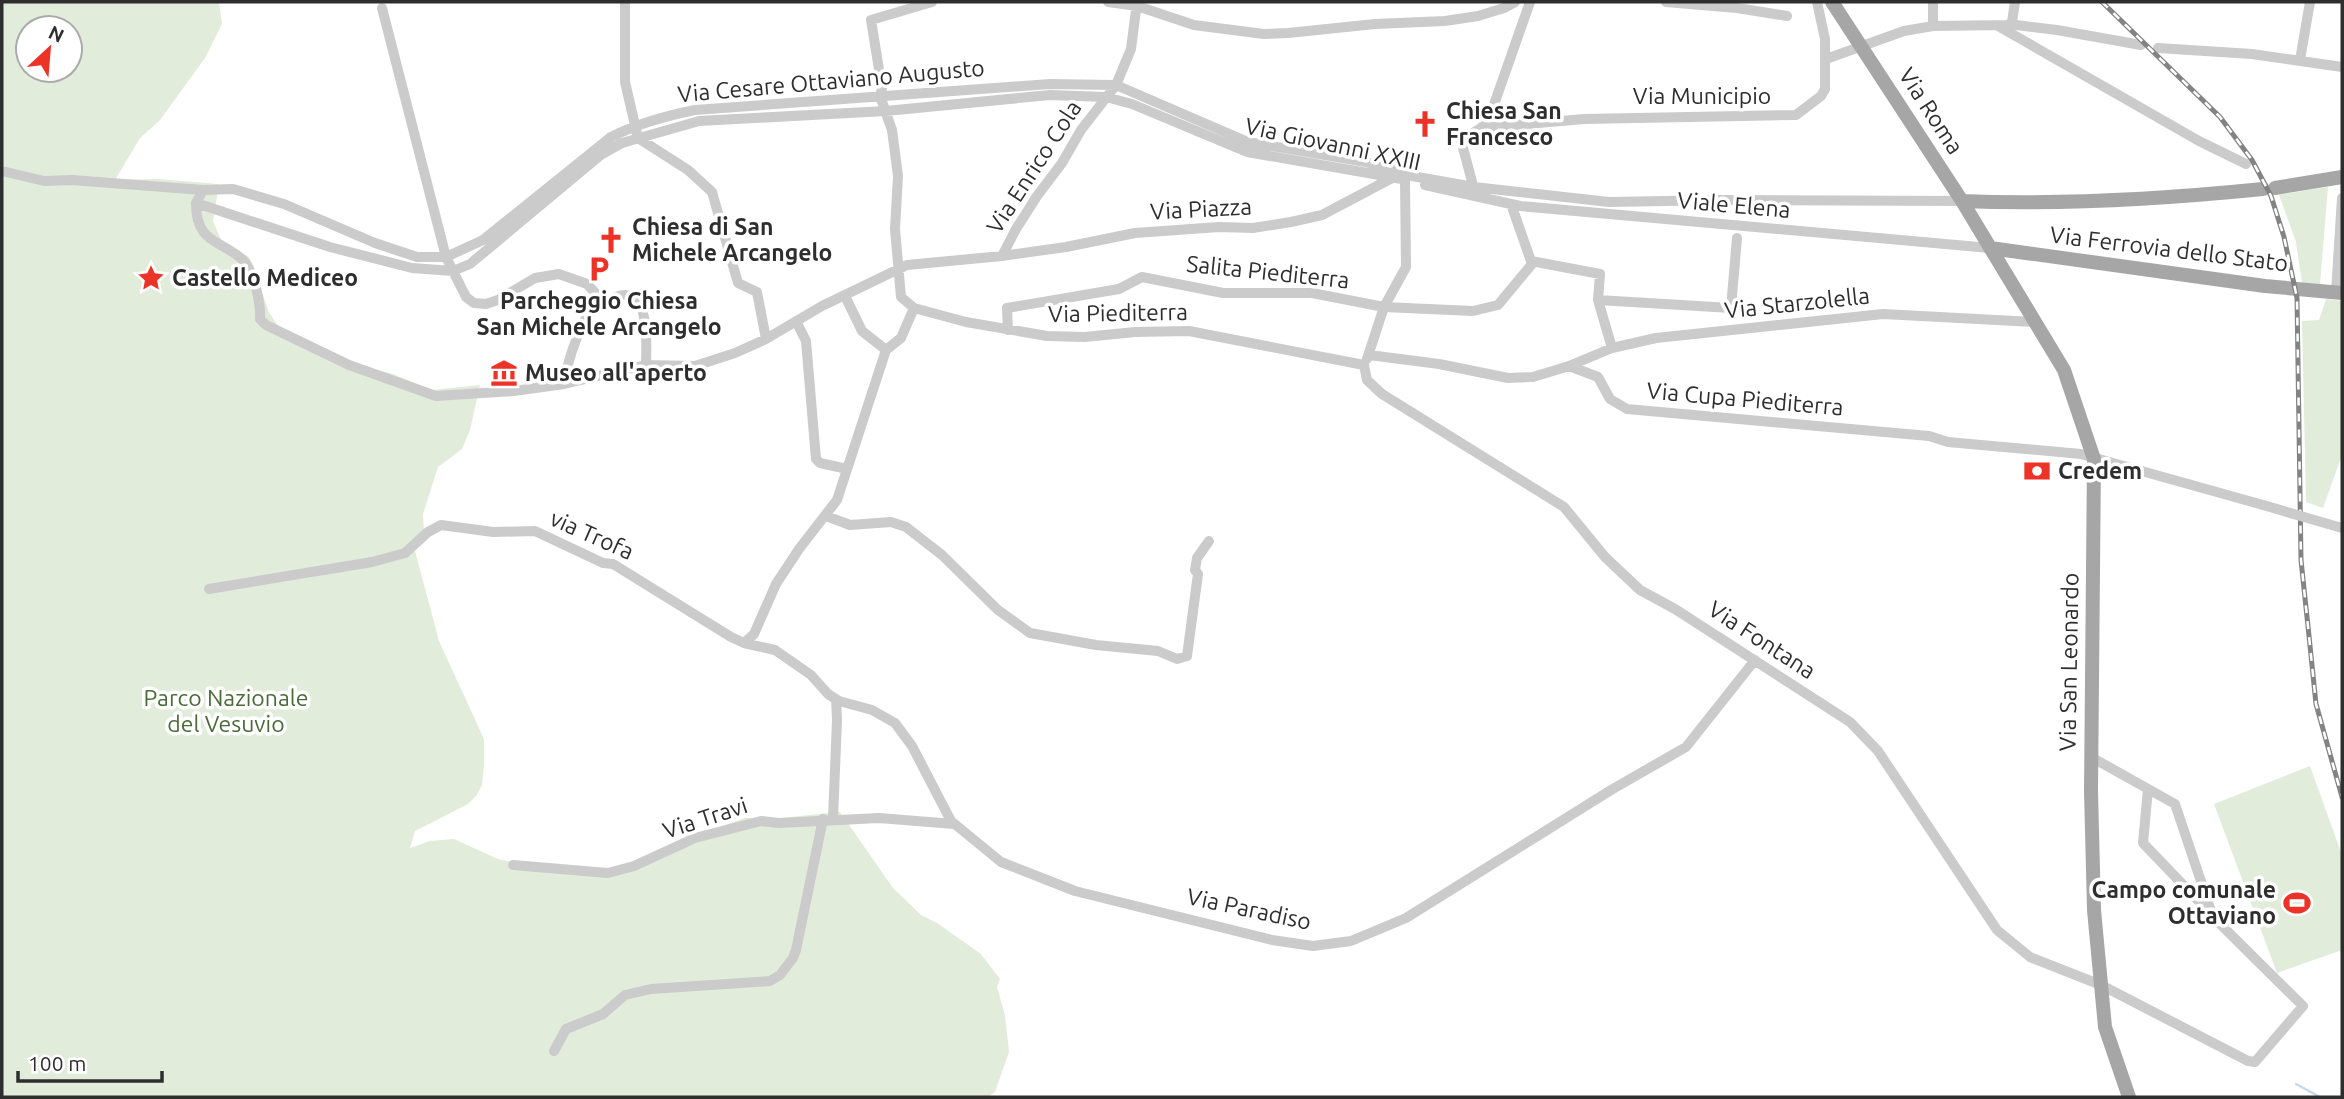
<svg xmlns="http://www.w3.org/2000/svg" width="2344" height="1099" font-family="Ubuntu,sans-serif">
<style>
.green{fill:#e1ecda;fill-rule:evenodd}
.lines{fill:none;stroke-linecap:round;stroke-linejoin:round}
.stream{stroke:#c5d8ed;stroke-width:2.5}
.minor{stroke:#cbcbcb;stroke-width:10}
.major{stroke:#a6a6a6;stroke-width:14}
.rail-casing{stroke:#838383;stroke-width:5}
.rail{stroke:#fff;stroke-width:2.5;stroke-dasharray:8;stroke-linecap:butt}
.minor-bridge{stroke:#cbcbcb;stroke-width:10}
.labels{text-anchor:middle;stroke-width:7;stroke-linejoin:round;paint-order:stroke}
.street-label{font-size:23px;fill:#2e2e2e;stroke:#fff}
.poi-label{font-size:23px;font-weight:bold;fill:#2e2e2e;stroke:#fff;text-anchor:start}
.park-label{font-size:23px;fill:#4a6b39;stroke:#fff}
</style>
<rect width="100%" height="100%" fill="#fff"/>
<path class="green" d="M2,2H219L222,24L205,58L160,120L140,138L115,180L158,179L219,184L213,221L222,242L249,257L269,312L279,328L360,366L390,373L432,390L480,385L470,430L462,449L438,467L423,514L424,533L415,551L439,641L484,739V765L482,785L476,796L468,804L415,831L410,848L430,841L454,839L498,859L544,869L618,872L681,841L745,818H780L840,812L893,888L921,915L937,923L981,954L1000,979L997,987L1005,1015L1009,1052L995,1092L988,1097H2ZM28,28H70V70H28Z
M2328,187L2320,284L2302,283L2296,242L2279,195Z
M2326,299L2342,301V455L2323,508L2306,502L2302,321L2319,320Z
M2310,766L2342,855V950L2277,973L2214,804Z"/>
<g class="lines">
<path class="stream" d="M2296,1084L2320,1097"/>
<path class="minor" d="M625,2V82L638,138L688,170L712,192L738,283L757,292L766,339
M932,2L871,20L882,88L880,96L892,130L898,176L895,229L901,297L914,308L966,322L1047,336L1085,337L1135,332L1189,331L1364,365
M1108,2L1137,6L1194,25L1264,34L1288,33L1375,24L1445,21L1478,16L1504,8L1515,2
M1666,2L1737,8L1787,16
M1933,2V26
M382,8L446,257L466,297L474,303L486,304L498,300L535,278L559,274L587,284L598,296L608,300C612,299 619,295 624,295C651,294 646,349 646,365
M2012,22L2016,25L2057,30L2141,45
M1998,26L2199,141L2246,164
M2158,48L2252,54L2342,67
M1826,59L1904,31L1933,26L2008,25L2012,22L2015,2
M2300,60L2310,2
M1481,128L1584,119L1796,115L1821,96L1825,89V39L1817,2
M2,171L44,181L72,180L203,190L233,189L284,204L375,243L417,257H446L483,240L611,137C639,123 665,116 695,110L1050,84L1116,85L1248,142L1366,162L1412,176L1474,187L1609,202L1722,200L1962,201
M1425,185L1520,206L1990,248
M203,190L196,203L330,247L412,268L453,271L470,264L602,154L622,143L699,121L886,111L1050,95L1106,97L1132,104L1247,152L1402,179
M1475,193L1461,140L1481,128L1490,116L1530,2
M196,203C196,244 220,239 243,260C254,271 261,304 260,319L266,325L349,365L436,396L514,391L564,384L646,365L695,366L735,353L766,339L822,306L907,265L1002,256L1016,229L1037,196L1062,163L1081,130L1116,85L1131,49L1137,2
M1002,256L1066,247L1135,233L1219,227L1253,228L1291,222L1322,215L1394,177
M1531,261L1600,274L1598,300
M2336,292L2342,198
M845,296L862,331L886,350
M796,321L806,341L816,459L820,463L847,469
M1008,330L1007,308L1119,289L1142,277L1223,293H1312L1384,307L1473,311L1498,305L1532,264L1511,204
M1612,348L1598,300L1731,308L1737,238
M1369,355L1439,364L1508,378L1533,377L1569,366L1612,348L1656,338L1883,314L2035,322
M1367,359L1384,307L1406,267L1405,180
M1364,365L1367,380L1382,394L1564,507L1605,557L1640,590L1675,609L1850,722L1878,751L1997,930L2030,957L2101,985L2248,1061L2255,1062L2303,1006L2213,917L2175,804L2091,757
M1569,366L1598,377L1610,399L1627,409L1929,436L1948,442L2081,454L2263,505
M564,384C569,352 581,324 598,296
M826,516L850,525L891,522L906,527L942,555L998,610L1030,633L1096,645L1158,651L1177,659L1187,656L1198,574L1195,570L1197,558L1209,541
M2304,517L2342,528
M209,589L372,562L405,553L428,532L441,525L493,532L535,531L603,563L613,564L731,637L744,643L775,650L811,675L828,694L839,701L872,710L895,723L912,746L951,821L1001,862L1075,891L1272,940L1313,946L1351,941L1406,918L1611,790L1686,747L1755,660
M744,643L754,634L776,584L799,549L837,500L886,350L901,338L914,308
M2148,789L2143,843L2210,913
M833,819L837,720L836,699
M513,865L608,873L634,866L695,838L761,821L779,823L879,818L954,824
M554,1051L566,1029L603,1014L625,995L651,989L770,981L780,975L793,958L796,950L823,819"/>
<path class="major" d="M1832,2L1962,201L2064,370L2094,459L2091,791L2094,910L2105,1027L2129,1097
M2275,188L2342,177
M1962,201C2062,205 2163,199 2263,189
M1990,248L2265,286L2342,293"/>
<defs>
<path id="rail" d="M2102,2L2220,117L2252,160L2271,196L2284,237L2297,298L2301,560L2309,636L2316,704L2342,797"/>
</defs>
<use href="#rail" class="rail-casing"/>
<use href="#rail" class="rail"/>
<path class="minor-bridge" d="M2263,505L2304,517"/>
</g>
<defs>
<symbol id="church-bare" viewBox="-9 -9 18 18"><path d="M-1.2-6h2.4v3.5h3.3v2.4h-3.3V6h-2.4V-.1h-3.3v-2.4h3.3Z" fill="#ed3327" stroke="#fff" stroke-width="2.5" paint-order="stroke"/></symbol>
<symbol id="parking-bare" viewBox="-9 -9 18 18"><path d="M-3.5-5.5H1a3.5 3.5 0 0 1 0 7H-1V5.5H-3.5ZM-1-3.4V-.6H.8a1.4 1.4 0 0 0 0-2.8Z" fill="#ed3327" stroke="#fff" stroke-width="2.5" paint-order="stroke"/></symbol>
<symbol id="sight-bare" viewBox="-9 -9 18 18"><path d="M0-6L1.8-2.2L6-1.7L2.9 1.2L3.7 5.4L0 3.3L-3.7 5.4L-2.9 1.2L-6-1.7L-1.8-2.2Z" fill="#ed3327" stroke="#fff" stroke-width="2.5" paint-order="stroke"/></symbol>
<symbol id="museum-bare" viewBox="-9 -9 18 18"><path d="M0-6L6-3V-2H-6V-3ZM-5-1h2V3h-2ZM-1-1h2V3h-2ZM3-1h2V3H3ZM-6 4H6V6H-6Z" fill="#ed3327" stroke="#fff" stroke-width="2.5" paint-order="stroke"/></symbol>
<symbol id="bank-bare" viewBox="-9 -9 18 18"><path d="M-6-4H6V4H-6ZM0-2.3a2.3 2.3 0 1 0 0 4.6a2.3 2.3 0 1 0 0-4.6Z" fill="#ed3327" stroke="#fff" stroke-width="2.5" paint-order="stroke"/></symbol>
<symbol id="stadium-bare" viewBox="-9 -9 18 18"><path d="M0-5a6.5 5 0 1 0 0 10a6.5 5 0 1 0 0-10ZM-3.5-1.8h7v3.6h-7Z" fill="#ed3327" stroke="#fff" stroke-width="2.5" paint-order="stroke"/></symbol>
</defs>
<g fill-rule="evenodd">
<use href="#church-bare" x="1406" y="105" width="38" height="38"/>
<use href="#church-bare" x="592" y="221" width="38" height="38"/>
<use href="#parking-bare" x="580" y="250" width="38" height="38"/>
<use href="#sight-bare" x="132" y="259" width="38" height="38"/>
<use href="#museum-bare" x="485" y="354" width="38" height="38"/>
<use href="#bank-bare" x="2018" y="452" width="38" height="38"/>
<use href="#stadium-bare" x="2278" y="884" width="38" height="38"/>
</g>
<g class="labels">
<g class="street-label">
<text transform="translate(831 81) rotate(-5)" y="8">Via Cesare Ottaviano Augusto</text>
<text x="1702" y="104">Via Municipio</text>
<text transform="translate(1931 111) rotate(57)" y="8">Via Roma</text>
<text transform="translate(1333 144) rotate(12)" y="8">Via Giovanni XXIII</text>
<text transform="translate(1034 167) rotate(-57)" y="8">Via Enrico Cola</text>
<text transform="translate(1734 205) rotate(5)" y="8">Viale Elena</text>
<text transform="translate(1201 209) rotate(-3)" y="8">Via Piazza</text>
<text transform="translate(2169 249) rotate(7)" y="8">Via Ferrovia dello Stato</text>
<text transform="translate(1268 272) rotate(6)" y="8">Salita Piediterra</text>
<text transform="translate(1797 303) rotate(-6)" y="8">Via Starzolella</text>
<text transform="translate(1118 313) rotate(-1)" y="8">Via Piediterra</text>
<text transform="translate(1745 399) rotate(5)" y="8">Via Cupa Piediterra</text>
<text transform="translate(592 535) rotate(24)" y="8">via Trofa</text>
<text transform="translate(1762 640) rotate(33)" y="8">Via Fontana</text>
<text transform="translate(2069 662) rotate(-89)" y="8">Via San Leonardo</text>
<text transform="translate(705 818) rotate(-18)" y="8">Via Travi</text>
<text transform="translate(1249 909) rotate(12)" y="8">Via Paradiso</text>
</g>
<g class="poi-label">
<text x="1446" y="119">Chiesa San<tspan x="1446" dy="26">Francesco</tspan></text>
<text x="632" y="235">Chiesa di San<tspan x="632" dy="26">Michele Arcangelo</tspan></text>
<text x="172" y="286">Castello Mediceo</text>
<text x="599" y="309" text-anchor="middle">Parcheggio Chiesa<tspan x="599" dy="26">San Michele Arcangelo</tspan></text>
<text x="525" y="381">Museo all'aperto</text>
<text x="2058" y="479">Credem</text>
<text x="2276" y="898" text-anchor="end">Campo comunale<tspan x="2276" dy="26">Ottaviano</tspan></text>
</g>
<g class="park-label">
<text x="226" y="706">Parco Nazionale<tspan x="226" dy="26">del Vesuvio</tspan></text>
</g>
</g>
<rect width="2344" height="1099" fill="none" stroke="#2e2e2e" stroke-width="7"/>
<g transform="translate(49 49) rotate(26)"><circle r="33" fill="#ffffff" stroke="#ababab" stroke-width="2"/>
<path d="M0-5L12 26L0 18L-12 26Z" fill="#ed3327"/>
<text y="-10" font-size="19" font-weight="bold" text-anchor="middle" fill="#2e2e2e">N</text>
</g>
<path d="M18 1071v10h144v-10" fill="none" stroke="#2e2e2e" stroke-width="3.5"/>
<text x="28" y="1071" font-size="21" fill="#2e2e2e" stroke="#ffffff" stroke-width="5" paint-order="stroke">100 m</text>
</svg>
